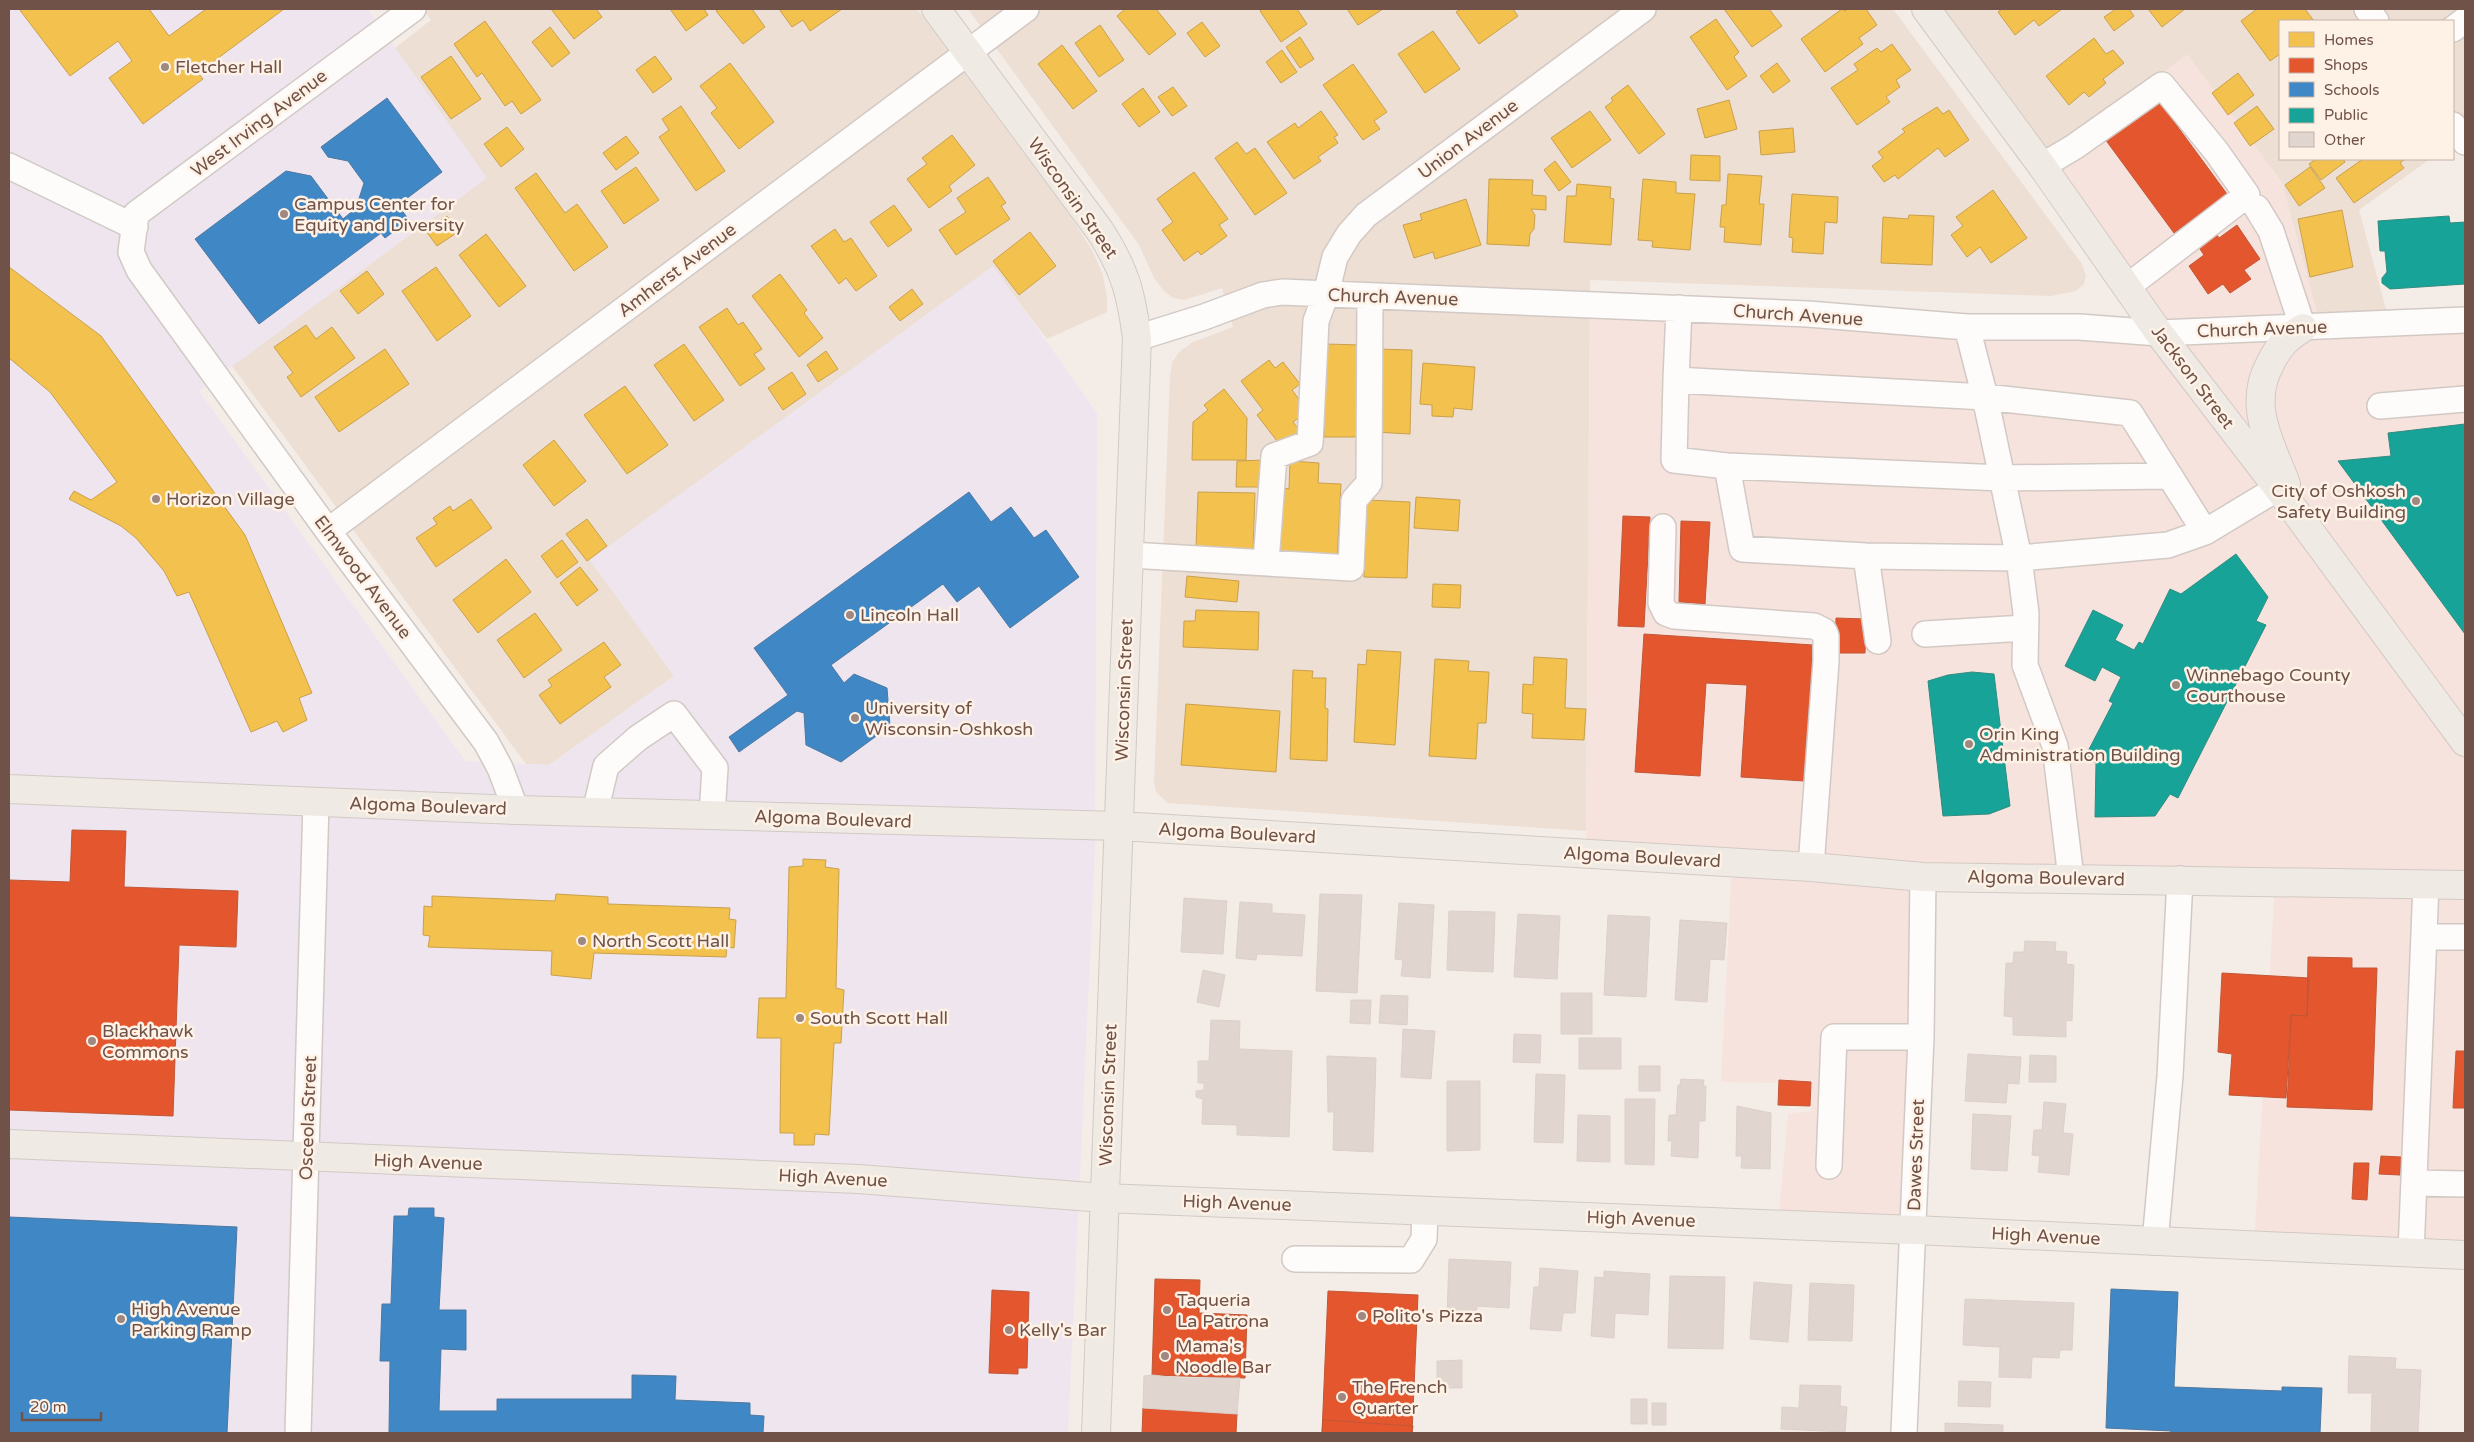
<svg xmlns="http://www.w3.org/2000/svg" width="2474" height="1442" font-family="'Varela Round',sans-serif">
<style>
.residential{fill:#eddfd4}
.commercial{fill:#f7e3dd}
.education{fill:#eee5ef}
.homes{fill:#f2c14e;stroke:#cba04c}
.shops{fill:#e4572e;stroke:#c15636}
.schools{fill:#3f88c5;stroke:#4e78a0}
.public{fill:#17a398;stroke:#328b80}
.building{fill:#e0d5cf;stroke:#ddd0c9}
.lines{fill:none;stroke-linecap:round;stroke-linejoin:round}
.minor-casing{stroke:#d2c9c4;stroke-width:28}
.major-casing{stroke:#d3c9c4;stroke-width:30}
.minor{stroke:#fdfcfb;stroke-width:25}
.major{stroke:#f0eae4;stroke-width:28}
.poi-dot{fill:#9e8880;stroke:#fef2e6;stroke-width:2}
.labels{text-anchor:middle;stroke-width:5;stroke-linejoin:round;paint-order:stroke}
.poi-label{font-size:18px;fill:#705249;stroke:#fef2e6;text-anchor:start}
.street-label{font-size:18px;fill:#705249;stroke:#fef2e6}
</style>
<rect width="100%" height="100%" fill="#f4ede7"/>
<path class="residential" d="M423,9H917L1070,216L1092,250L1103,275L1107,298V312L1047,339L992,267L590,560L674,676L549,765L526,764L232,366L486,178L395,48L431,20Z
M968,9H1893L2082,264L2086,276L2084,284L2076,291L2051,296L1590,280L1586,831L1168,803L1156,792L1154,783L1170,377L1172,363L1179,352L1193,342L1233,327L1222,288L1184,300L1173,298L1163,290L1154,278L1139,245Z
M1926,9H2465V142H2453V21H2280V159H2430L2359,210L2390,324L2321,327L2042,166Z"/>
<path class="commercial" d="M2187,54L2282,182L2321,327L2465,320V1255L2254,1247L2275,881L1923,877L1914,1230L1778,1224L1788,1114L1811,1111L1810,1084L1721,1082L1732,863L1586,854L1590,305L2159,333L2042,166Z"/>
<path class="education" d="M9,9H368L487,178L199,391L465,761L549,765L674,676L590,560L993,266L1097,413L1095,852L1068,1433H9Z"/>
<path class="homes" d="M19,9H149L169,36L206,9H284L198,73L203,79L143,124L109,78L132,61L118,41L70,76Z
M551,9H596L602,17L574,39Z
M670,9H704L708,15L686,31Z
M719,9H752L765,27L743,44L716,11Z
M779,9H842L810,31L803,20L792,27Z
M1125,9H1156L1176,34L1149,55L1117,16Z
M1263,9H1297L1307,24L1281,42L1260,11Z
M1347,9H1383L1358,25Z
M1461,9H1513L1518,16L1479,44L1456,12Z
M1724,9H1769L1782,26L1752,47Z
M1842,9L1845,11L1848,9H1866L1877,25L1859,38L1863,44L1825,72L1801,39Z
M2002,9H2062L2039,26L2034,20L2015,35L1998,12Z
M2116,9H2129L2134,16L2114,31L2104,17Z
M2148,9H2185L2162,27Z
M2257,9H2305L2314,21H2280V54L2270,61L2241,21Z
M1716,19L1739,52L1734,57L1747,76L1727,90L1690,37Z
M485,21L541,100L521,114L512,101L505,106L482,73L477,77L454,44Z
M1202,22L1220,46L1205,57L1187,33Z
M1100,25L1124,60L1099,77L1075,43Z
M550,27L570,53L552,67L532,42Z
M1433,31L1460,69L1425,93L1398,54Z
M1300,37L1314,59L1300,68L1286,47Z
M2094,38L2106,54L2113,50L2124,63L2103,79L2106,83L2089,97L2084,92L2069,105L2046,76Z
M1892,44L1911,70L1896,80L1900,87L1886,97L1890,102L1857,125L1831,88L1858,70L1854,64L1877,48L1881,52Z
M1062,45L1097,91L1073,109L1038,64Z
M1282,50L1297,72L1281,83L1266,62Z
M451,56L481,99L451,119L421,77Z
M655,56L672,79L653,93L636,70Z
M730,63L774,122L739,149L711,113L717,108L700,86Z
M1777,63L1790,81L1773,93L1760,76Z
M1353,64L1387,112L1374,121L1380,129L1363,140L1323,85Z
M2238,73L2254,95L2228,115L2212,93Z
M1628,85L1665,134L1639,154L1605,107L1613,101L1611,98Z
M1173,87L1187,106L1172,116L1158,97Z
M1143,88L1160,112L1139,127L1122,104Z
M1729,100L1737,129L1705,138L1697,109Z
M681,106L725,171L696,191L659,137L669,130L662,119Z
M2257,106L2274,129L2250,146L2234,123Z
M1937,107L1943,114L1949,110L1969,140L1945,157L1938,148L1898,179L1895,175L1884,182L1872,166L1883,158L1878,152L1905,132L1902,129Z
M1321,111L1338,135L1334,137L1338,143L1318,157L1321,161L1294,179L1267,142L1295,123L1298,128Z
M1590,111L1611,140L1572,168L1551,138Z
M507,127L524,149L501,167L484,144Z
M1793,128L1795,152L1761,155L1759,131Z
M952,135L975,165L949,186L952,191L929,208L907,179L927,164L922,158Z
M626,136L639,153L616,170L603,153Z
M1237,142L1246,154L1255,148L1287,193L1255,215L1215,158Z
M1691,155L1720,156V181L1690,180Z
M2316,159H2343L2345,162L2321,180L2309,164Z
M2363,159H2405L2400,163L2404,168L2354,203L2336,178Z
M1555,161L1571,182L1559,191L1544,170Z
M636,167L659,200L624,224L601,191Z
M2310,167L2325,188L2299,206L2285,185Z
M1194,172L1228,219L1219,225L1227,236L1201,255L1198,251L1184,261L1162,230L1173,222L1157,199Z
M536,173L565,213L577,204L608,247L574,271L515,188Z
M1728,174L1762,176L1759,204H1764L1761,245L1724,242L1725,227H1720L1722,205H1726Z
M988,177L1006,203L1001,206L1010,219L956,255L939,230L966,212L957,198Z
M1489,179L1533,180L1532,195L1546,196V210L1531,209L1535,215L1534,229L1530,234L1529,246L1487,244Z
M1643,179L1676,182V193L1695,194L1690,250L1652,247L1653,241L1638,240Z
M1577,184L1611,187L1610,198L1614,199L1611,245L1564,242L1567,196H1576Z
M1993,190L2027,238L1991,263L1980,247L1967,257L1951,235L1963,226L1956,217Z
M1792,194L1838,197L1837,223L1825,222L1823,254L1792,252L1793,238L1789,237Z
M1466,199L1481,245L1435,259L1433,252L1414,258L1403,225L1422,220L1420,214Z
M894,205L912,230L888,247L870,222Z
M2342,210L2353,267L2310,277L2298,219Z
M1909,215L1934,216L1932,265L1881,263L1883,217L1908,219Z
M447,216L458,232L437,246L426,231Z
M835,229L844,242L851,238L877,276L856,291L846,278L839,284L811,246Z
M1030,232L1056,266L1019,295L993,261Z
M486,234L526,286L499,307L459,255Z
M9,267L101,336L245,535L312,693L299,698L307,720L283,732L277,721L251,732L189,592L177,596L164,571L136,538L121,526L69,499L74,491L91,500L117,482L50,392L9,358Z
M436,267L471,316L437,341L402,291Z
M367,271L384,294L358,314L340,291Z
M780,274L807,310L804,313L823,338L799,357L752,296Z
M912,289L923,304L900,321L889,307Z
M727,308L738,325L743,322L762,349L754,354L765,369L740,386L699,327Z
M306,325L316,339L332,327L355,358L301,397L287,377L293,373L274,347Z
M684,344L724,400L694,421L654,365Z
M1326,344L1362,345L1361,437H1324Z
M385,349L409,384L339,432L315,397Z
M1377,349L1412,350L1410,434L1375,432Z
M826,351L838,369L818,382L807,365Z
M1269,360L1275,368L1283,362L1300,384L1292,390L1308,411L1293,422L1300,431L1280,445L1257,415L1263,410L1241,381Z
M1423,363L1475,367L1472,410L1454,408L1453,417L1432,416V405L1420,404Z
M792,372L806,394L783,410L768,388Z
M625,386L668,445L627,474L584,415Z
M1224,389L1247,418L1246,460H1192L1193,422L1208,410L1204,405Z
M554,440L586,481L554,506L523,465Z
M1265,460V487H1236L1237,461Z
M1290,461L1319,463L1318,483L1341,484L1337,561L1280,558L1283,488L1289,489Z
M1198,492L1255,493L1253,550L1196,549Z
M1416,497L1460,500L1458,531L1414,528Z
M471,499L492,528L436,567L416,538L437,524L433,518L450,506L453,511Z
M1367,500L1410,502L1407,578L1364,577Z
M587,519L607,546L587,561L566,534Z
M562,540L578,562L557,578L541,556Z
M506,559L531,592L478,633L453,600Z
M580,567L598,590L577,606L560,583Z
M1187,576L1239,581L1237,602L1185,597Z
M1433,584L1461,585L1460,608L1432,607Z
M1196,610L1259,612L1258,650L1183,647L1184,621H1195Z
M535,613L562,650L524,678L497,640Z
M604,642L621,665L604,677L611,687L560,724L539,695L552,686L548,680Z
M1367,650L1401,652L1395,745L1354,742L1358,664L1366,665Z
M1534,657L1567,659L1565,708L1586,709L1584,740L1532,738L1533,714L1522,713L1523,684L1533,685Z
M1435,659L1469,661L1468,671L1489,672L1486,723H1478L1476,759L1429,756Z
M1293,670L1313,671L1312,678H1326L1325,708L1328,709L1327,761L1290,759Z
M1186,704L1280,711L1276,772L1181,765Z
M803,859L826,860L825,867L839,869L836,988L844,990L841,1043H834L829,1135L815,1134L814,1145H794V1133H780L781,1038H757L759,998H786L789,867L803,866Z
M556,894L608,897V904L730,908L729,919L736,920L734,948L727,947L726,957L594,953L591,979L551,975L552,951L428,947L430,936L423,935L424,906L432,907V896L555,901Z"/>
<path class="shops" d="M2158,100L2227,194L2174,233L2105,139Z
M2237,225L2260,259L2244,270L2251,279L2230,293L2223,284L2208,294L2189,266L2204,255L2196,243L2214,231L2219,238Z
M1623,516L1650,517L1644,627L1618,626Z
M1681,521L1710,522L1705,604L1679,602Z
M1836,618L1866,619L1865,653H1835Z
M1644,634L1813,645L1804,781L1741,777L1747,685L1706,683L1700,776L1635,772Z
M72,830L126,831L124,887L238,891L236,947L179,945L173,1116L9,1110V880L70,882Z
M2308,957L2352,958V968H2377L2372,1110L2287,1107L2291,1015L2307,1016Z
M2222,973L2309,978L2307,1016L2291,1015L2286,1098L2229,1095L2232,1054L2218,1052Z
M2456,1051H2465V1108H2453Z
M1779,1080L1811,1082L1810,1106L1778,1105Z
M2381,1156L2401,1157L2400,1175L2379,1174Z
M2354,1163H2369L2367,1200L2352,1199Z
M1155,1279L1200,1280L1199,1313L1247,1315L1245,1378L1152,1375Z
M992,1290L1029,1292L1027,1368H1018V1374L989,1373Z
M1328,1291L1418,1295L1412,1433H1322Z
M1143,1408L1237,1414L1236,1433H1142Z
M1323,1420L1413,1426L1412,1433H1322Z"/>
<path class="schools" d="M387,98L442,172L398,205L409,220L385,238L381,233L259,324L195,239L286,171L311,176L343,219L356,208L364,183L348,161L328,157L321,147Z
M969,492L991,522L1011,507L1034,538L1046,530L1079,577L1010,628L979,586L957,602L943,584L831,665L844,683L854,674L887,688L890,726L841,762L806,745L804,713L797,711L739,752L729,737L788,695L754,648Z
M409,1208H434V1217L444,1218L439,1310H466V1350L441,1349L439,1411H497V1399H632V1375L676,1376L675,1400L750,1403V1415L764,1416L763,1433H389L390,1361H380L382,1304H391L394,1216H408Z
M9,1217L237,1227L227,1433H9Z
M2111,1289L2178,1292L2174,1387L2282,1391V1387L2322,1388L2320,1433H2171V1431L2106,1428Z"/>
<path class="public" d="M2449,216L2450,223L2465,222V284L2390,289L2382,283V278L2387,272L2385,251H2380L2378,221Z
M2465,424V634L2338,461L2391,456L2388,433Z
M2236,554L2268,597L2256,621L2266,625L2178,798L2170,794L2155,816L2095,817L2096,763L2085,757L2113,703L2109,701L2121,677L2102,667L2095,681L2065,666L2093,610L2123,625L2115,640L2134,650L2139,642L2143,644L2170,589L2181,594Z
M1972,672L1994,674L2010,806L1989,814L1943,816L1928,681L1948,675Z"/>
<path class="building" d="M1320,894L1362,895L1357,993L1316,991Z
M1184,898L1227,901L1223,954L1181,952Z
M1240,902L1272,904V913L1305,915L1302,956L1257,954L1256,960L1236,958Z
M1399,903L1434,905L1430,978L1401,976L1403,960L1395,959Z
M1449,911L1495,912L1493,972L1447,970Z
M1518,914L1560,916L1557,979L1514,977Z
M1608,915L1650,917L1646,997L1604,995Z
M1680,920L1727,923L1724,960L1710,959L1707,1002L1675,1000Z
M2025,941L2056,942L2055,951L2067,952L2066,964L2074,965L2072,1021L2066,1020V1037L2013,1035V1017L2004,1016L2006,963H2013L2014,952H2024Z
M1203,970L1225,975L1219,1007L1197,1002Z
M1561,993H1592V1034H1561Z
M1381,995L1408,996L1407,1025L1379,1023Z
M1351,1000H1371L1370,1024L1350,1023Z
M1211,1020L1240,1021L1239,1049L1292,1051L1289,1137L1237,1135V1125L1202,1124L1203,1099L1196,1097V1091L1204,1090V1083H1198V1061H1209Z
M1403,1029L1435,1031L1431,1079L1401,1077Z
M1514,1034L1541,1035L1540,1063L1513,1062Z
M1579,1038H1621V1069H1579Z
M1968,1054L2021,1057L2019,1084L2008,1083L2006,1103L1965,1101Z
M2030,1055L2056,1056V1082H2029Z
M1327,1056L1376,1058L1373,1152L1333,1150L1334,1112H1328Z
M1639,1066H1660V1091H1639Z
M1536,1074L1565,1075L1563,1143L1534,1142Z
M1681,1079L1704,1080L1703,1086H1706L1705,1121H1699L1698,1158L1671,1156L1672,1141H1668L1669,1115H1676L1678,1085H1680Z
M1447,1081H1480V1150L1447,1151Z
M1625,1099H1655L1654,1165L1625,1164Z
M2044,1102L2066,1104L2063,1133L2073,1134L2069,1175L2038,1172L2040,1156L2032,1155L2034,1130H2042Z
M1737,1106L1771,1113L1770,1169L1741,1168L1742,1156H1736Z
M1973,1114L2011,1116L2007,1171L1971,1169Z
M1578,1115L1610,1116V1162L1577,1161Z
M1449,1259L1511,1262L1509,1308L1477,1306L1476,1317L1447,1316Z
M1540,1268L1578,1271L1575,1313H1563L1561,1331L1530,1329L1534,1287H1539Z
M1604,1271L1650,1274L1648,1315L1615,1313L1614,1338L1591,1336L1595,1277L1604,1278Z
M1670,1276L1725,1277L1723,1349L1668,1348Z
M1754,1282L1792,1285L1788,1342L1750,1339Z
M1810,1283L1854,1285L1852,1341L1808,1340Z
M1965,1299L2074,1303L2072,1350H2060L2059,1358L2032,1357L2031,1378L1999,1377L2000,1347L1963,1345Z
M2349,1356L2396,1358L2395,1369L2421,1370L2418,1433H2371L2372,1393H2348Z
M1462,1360V1388H1437V1361Z
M1152,1375L1179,1378H1240L1237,1414L1143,1408L1144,1376Z
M1959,1381L1991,1382L1990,1407L1958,1406Z
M1800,1385L1841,1386L1840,1406L1847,1407L1845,1432L1781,1429L1782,1407L1799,1408Z
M1631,1399H1647V1424H1631Z
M1652,1403H1666V1425H1652Z
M1945,1423L2003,1425V1433H1945Z"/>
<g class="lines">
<defs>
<path id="minor" d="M413,9L136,214L131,252L139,270L328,531L486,742L500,768L516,810
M2367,9L2376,21
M2453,29L2465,20
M2453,125L2465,142
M9,166L135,227
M2042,166L2074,147L2162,85L2216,151L2247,195L2127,287
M2257,208L2271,231L2303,328
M1967,327L1985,397L2019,558L2026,613L2025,665L2055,746L2071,878
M1137,338L1204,317L1263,295L1282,292L1808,314L1967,327H2079L2159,333L2465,320
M1676,380L1674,460L1727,466L1742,549L1866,556L2019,558L2168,545L2205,532L2130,413L1985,397L1676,380L1679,308
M2380,406L2465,399
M1727,466L2002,478L2170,476
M1663,527L1661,603L1666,613L1674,616L1814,626L1824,631L1826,636V661L1811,867
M328,531L1026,9
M2205,532L2278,488
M1130,555L1351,568L1354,500L1369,483L1370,296
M1866,556L1878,641
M1266,562L1274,456L1310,443L1316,321L1326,294L1335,257L1349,234L1366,215L1643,9
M1925,634L2025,628
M595,812L606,766L638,738L674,714L715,768L712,816
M2424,937H2465
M1829,1166L1834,1037H1921
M2414,1183L2465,1184
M2155,1242L2170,1076L2180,879
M2411,1253L2426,884
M1295,1259L1411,1260L1424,1239L1425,1210
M298,1433L316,802
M1904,1433L1921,1037L1923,877"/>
<path id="major" d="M936,9L1100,231C1125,270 1131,293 1137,338L1096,1433
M1926,9L2042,166L2159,333L2278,488L2465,742
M2286,484C2271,444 2247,406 2270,364C2279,346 2286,338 2303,328
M9,789L516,810L1119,826L1811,867L1923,877L2465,885
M9,1144L858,1179L1104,1198L1914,1230L2465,1255"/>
</defs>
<use href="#minor" class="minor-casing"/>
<use href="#major" class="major-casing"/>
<use href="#minor" class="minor"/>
<use href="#major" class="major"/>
</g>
<g class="poi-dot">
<circle cx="165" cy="67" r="5"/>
<circle cx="284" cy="214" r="5"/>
<circle cx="156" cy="499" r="5"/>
<circle cx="2416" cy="501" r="5"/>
<circle cx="850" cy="615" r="5"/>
<circle cx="2176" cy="685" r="5"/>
<circle cx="855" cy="718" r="5"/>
<circle cx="1969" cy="744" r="5"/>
<circle cx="582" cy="941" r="5"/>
<circle cx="800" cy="1018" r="5"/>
<circle cx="92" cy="1041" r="5"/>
<circle cx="1167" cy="1310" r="5"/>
<circle cx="1362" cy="1316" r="5"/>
<circle cx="121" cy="1319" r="5"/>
<circle cx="1009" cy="1330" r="5"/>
<circle cx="1165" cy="1356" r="5"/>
<circle cx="1342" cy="1397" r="5"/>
</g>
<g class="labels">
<g class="poi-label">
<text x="175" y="73">Fletcher Hall</text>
<text x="294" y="210">Campus Center for<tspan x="294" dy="21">Equity and Diversity</tspan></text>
<text x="2406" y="497" text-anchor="end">City of Oshkosh<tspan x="2406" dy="21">Safety Building</tspan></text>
<text x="166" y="505">Horizon Village</text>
<text x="860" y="621">Lincoln Hall</text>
<text x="2186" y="681">Winnebago County<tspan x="2186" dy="21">Courthouse</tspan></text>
<text x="865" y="714">University of<tspan x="865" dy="21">Wisconsin-Oshkosh</tspan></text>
<text x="1979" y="740">Orin King<tspan x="1979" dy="21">Administration Building</tspan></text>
<text x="592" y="947">North Scott Hall</text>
<text x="810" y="1024">South Scott Hall</text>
<text x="102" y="1037">Blackhawk<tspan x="102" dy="21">Commons</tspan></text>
<text x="1177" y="1306">Taqueria<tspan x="1177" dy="21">La Patrona</tspan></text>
<text x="131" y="1315">High Avenue<tspan x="131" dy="21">Parking Ramp</tspan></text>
<text x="1372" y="1322">Polito's Pizza</text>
<text x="1019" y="1336">Kelly's Bar</text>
<text x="1175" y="1352">Mama's<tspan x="1175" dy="21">Noodle Bar</tspan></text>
<text x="1352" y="1393">The French<tspan x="1352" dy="21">Quarter</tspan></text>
</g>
<g class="street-label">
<text transform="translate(259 123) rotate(-37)" y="6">West Irving Avenue</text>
<text transform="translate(1468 139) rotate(-37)" y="6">Union Avenue</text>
<text transform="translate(1073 198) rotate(55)" y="6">Wisconsin Street</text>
<text transform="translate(677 270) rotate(-37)" y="6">Amherst Avenue</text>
<text transform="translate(1393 297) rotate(2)" y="6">Church Avenue</text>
<text transform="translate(1798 315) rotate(4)" y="6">Church Avenue</text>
<text transform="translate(2262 329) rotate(-2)" y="6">Church Avenue</text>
<text transform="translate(2193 377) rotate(53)" y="6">Jackson Street</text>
<text transform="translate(363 577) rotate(53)" y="6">Elmwood Avenue</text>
<text transform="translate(1124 690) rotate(-88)" y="6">Wisconsin Street</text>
<text transform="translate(428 806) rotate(2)" y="6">Algoma Boulevard</text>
<text transform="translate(833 819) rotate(2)" y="6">Algoma Boulevard</text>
<text transform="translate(1237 833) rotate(3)" y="6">Algoma Boulevard</text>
<text transform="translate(1642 857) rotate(3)" y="6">Algoma Boulevard</text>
<text transform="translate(2046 878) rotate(1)" y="6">Algoma Boulevard</text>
<text transform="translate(1108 1095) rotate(-88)" y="6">Wisconsin Street</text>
<text transform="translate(308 1118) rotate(-88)" y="6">Osceola Street</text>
<text transform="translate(1916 1155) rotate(-88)" y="6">Dawes Street</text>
<text transform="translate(428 1162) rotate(2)" y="6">High Avenue</text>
<text transform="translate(833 1178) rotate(3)" y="6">High Avenue</text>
<text transform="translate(1237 1203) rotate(2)" y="6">High Avenue</text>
<text transform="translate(1641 1219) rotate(2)" y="6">High Avenue</text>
<text transform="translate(2046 1236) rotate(3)" y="6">High Avenue</text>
</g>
</g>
<rect width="2474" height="1442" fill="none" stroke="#705249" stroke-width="20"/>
<rect x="2279" y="20" width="175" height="140" fill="#fef2e6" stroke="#c5b2a7"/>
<rect x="2289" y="32" width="25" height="15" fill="#f2c14e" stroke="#c5b2a7"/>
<text x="2324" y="45" font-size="15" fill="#705249">Homes</text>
<rect x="2289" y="58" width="25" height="15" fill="#e4572e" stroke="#c5b2a7"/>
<text x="2324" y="70" font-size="15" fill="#705249">Shops</text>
<rect x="2289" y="82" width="25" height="15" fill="#3f88c5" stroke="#c5b2a7"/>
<text x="2324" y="95" font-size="15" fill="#705249">Schools</text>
<rect x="2289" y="108" width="25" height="15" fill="#17a398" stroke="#c5b2a7"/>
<text x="2324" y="120" font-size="15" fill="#705249">Public</text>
<rect x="2289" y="132" width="25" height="15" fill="#e0d5cf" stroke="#c5b2a7"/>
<text x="2324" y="145" font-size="15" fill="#705249">Other</text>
<path d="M22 1412v8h79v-8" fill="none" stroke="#705249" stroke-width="2.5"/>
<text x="30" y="1412" font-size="15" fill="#705249" stroke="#fef2e6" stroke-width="4" paint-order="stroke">20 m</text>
</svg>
